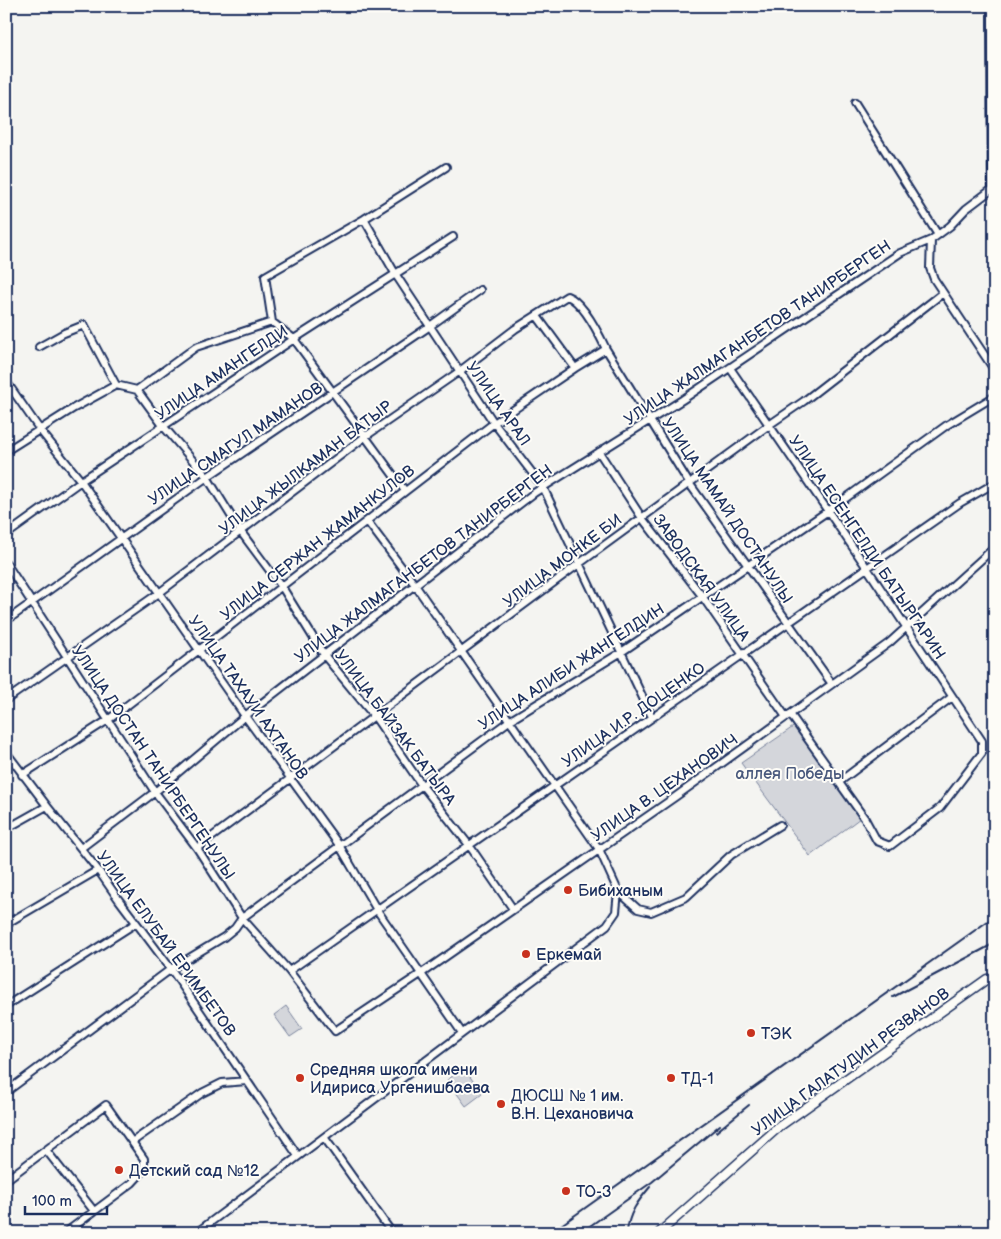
<svg xmlns="http://www.w3.org/2000/svg" width="1001" height="1239" font-family="'Balsamiq Sans',sans-serif">
<style>
.green{fill:#d4d6db;stroke:#78829c}
.lines{fill:none;stroke-linecap:round;stroke-linejoin:round}
.minor-casing{stroke:#1b2f5e;stroke-width:10}
.tertiary-casing{stroke:#1b2f5e;stroke-width:11}
.minor{stroke:#fdfcf7;stroke-width:6}
.tertiary{stroke:#fdfcf7;stroke-width:8}
.rail{stroke:#1b2f5e;stroke-width:2}
.poi-dot{fill:#c8321e;stroke:#fdfcf7;stroke-width:2}
.labels{text-anchor:middle;stroke-width:4;stroke-linejoin:round;paint-order:stroke}
.street-label{font-size:16px;fill:#1b2f5e;stroke:#fdfcf7}
.park-label{font-size:16px;fill:#49597d;stroke:#fdfcf7}
.poi-label{font-size:16px;fill:#1b2f5e;stroke:#fdfcf7;text-anchor:start}
</style>
<rect width="100%" height="100%" fill="#f4f4f1"/>
<filter id="ink" filterUnits="userSpaceOnUse"><feTurbulence type="fractalNoise" baseFrequency=".02" numOctaves="2"/><feDisplacementMap in="SourceGraphic" scale="10" xChannelSelector="R" yChannelSelector="G"/><feConvolveMatrix kernelMatrix="1 2 1 2 8 2 1 2 1" color-interpolation-filters="sRGB"/></filter>
<g filter="url(#ink)">
<path class="green" d="M796,725L860,818L810,856L741,763Z
M286,1006L302,1029L290,1037L274,1015Z
M464,1068L482,1094L466,1106L447,1080Z"/>
<g class="lines">
<defs>
<path id="minor" d="M991,6L992,189
M855,103L938,235
M364,219L396,275L494,423L543,487L652,717
M931,240L930,268L934,279L995,371
M537,316L575,368
M272,322L265,276L364,219L446,167
M272,322L294,339L405,491
M39,347L64,333L84,325L116,385
M730,368L867,568L982,741V753L940,808L890,846L877,841L865,819L790,714
M6,381L40,430L81,481L245,716L339,845L377,910L462,1033
M137,390L164,427L207,477L241,532L282,587L324,655L375,717L421,784L469,845L513,909
M6,451L74,408L116,385L137,390L196,347L272,322
M599,452L642,518L702,596L786,717
M6,535L81,481L294,339L453,237
M6,563L155,792L197,848L242,918L289,971L335,1031L422,973L675,797L889,643L995,547
M6,621L207,477L430,326L480,290
M6,700L159,593L366,436L460,371L515,329L567,296C583,302 599,334 606,349L689,483L832,684
M6,752L47,806L98,870L119,900L171,969L298,1156
M22,775L108,720L494,423L575,368L606,349
M839,782L952,697
M6,829L47,806
M81,848L155,792L245,716L534,493L682,400L900,253L931,240L950,226L966,209L995,187
M197,848L580,563L769,425L804,401L943,293
M618,891L638,909L651,912L686,897L731,855L780,825
M6,924L98,870
M289,971L960,503L995,483
M6,1006L136,923
M6,1092L171,969L224,937L235,928L242,918L509,721L620,653L828,511L947,425L995,396
M324,1137L392,1233
M132,1142L202,1093L222,1083L247,1081
M46,1150L94,1211
M6,1180L106,1105L144,1159V1170L132,1183L65,1233
M196,1233L607,925L616,912L618,891L599,849L415,585L367,521"/>
<path id="tertiary" d="M659,1233L780,1126L987,979H995"/>
</defs>
<use href="#minor" class="minor-casing"/>
<use href="#tertiary" class="tertiary-casing"/>
<use href="#minor" class="minor"/>
<use href="#tertiary" class="tertiary"/>
<path class="rail" d="M893,997L995,943
M716,1132L749,1105
M550,1233L995,916
M580,1233L652,1182L720,1125
M627,1233C628,1214 638,1201 650,1187"/>
</g>
</g>
<g class="poi-dot">
<circle cx="568" cy="890" r="5"/>
<circle cx="526" cy="954" r="5"/>
<circle cx="751" cy="1033" r="5"/>
<circle cx="300" cy="1078" r="5"/>
<circle cx="671" cy="1078" r="5"/>
<circle cx="501" cy="1104" r="5"/>
<circle cx="119" cy="1170" r="5"/>
<circle cx="566" cy="1191" r="5"/>
</g>
<g class="labels">
<g class="street-label">
<text transform="translate(757 332) rotate(-34)" y="6">УЛИЦА ЖАЛМАГАНБЕТОВ ТАНИРБЕРГЕН</text>
<text transform="translate(221 372) rotate(-34)" y="6">УЛИЦА АМАНГЕЛДИ</text>
<text transform="translate(499 403) rotate(55)" y="6">УЛИЦА АРАЛ</text>
<text transform="translate(235 443) rotate(-34)" y="6">УЛИЦА СМАГУЛ МАМАНОВ</text>
<text transform="translate(305 467) rotate(-37)" y="6">УЛИЦА ЖЫЛКАМАН БАТЫР</text>
<text transform="translate(728 510) rotate(56)" y="6">УЛИЦА МАМАЙ ДОСТАНУЛЫ</text>
<text transform="translate(317 542) rotate(-38)" y="6">УЛИЦА СЕРЖАН ЖАМАНКУЛОВ</text>
<text transform="translate(868 547) rotate(56)" y="6">УЛИЦА ЕСЕНГЕЛДИ БАТЫРГАРИН</text>
<text transform="translate(562 560) rotate(-37)" y="6">УЛИЦА МОНКЕ БИ</text>
<text transform="translate(423 563) rotate(-37)" y="6">УЛИЦА ЖАЛМАГАНБЕТОВ ТАНИРБЕРГЕН</text>
<text transform="translate(702 577) rotate(54)" y="6">ЗАВОДСКАЯ УЛИЦА</text>
<text transform="translate(571 666) rotate(-33)" y="6">УЛИЦА АЛИБИ ЖАНГЕЛДИН</text>
<text transform="translate(249 697) rotate(55)" y="6">УЛИЦА ТАХАУИ АХТАНОВ</text>
<text transform="translate(633 714) rotate(-35)" y="6">УЛИЦА И.Р. ДОЦЕНКО</text>
<text transform="translate(396 727) rotate(53)" y="6">УЛИЦА БАЙЗАК БАТЫРА</text>
<text transform="translate(154 762) rotate(56)" y="6">УЛИЦА ДОСТАН ТАНИРБЕРГЕНУЛЫ</text>
<text transform="translate(664 787) rotate(-35)" y="6">УЛИЦА В. ЦЕХАНОВИЧ</text>
<text transform="translate(167 943) rotate(54)" y="6">УЛИЦА ЕЛУБАЙ ЕРИМБЕТОВ</text>
<text transform="translate(850 1061) rotate(-36)" y="6">УЛИЦА ГАЛАТУДИН РЕЗВАНОВ</text>
</g>
<g class="park-label">
<text x="790" y="779">аллея Победы</text>
</g>
<g class="poi-label">
<text x="578" y="896">Бибиханым</text>
<text x="536" y="960">Еркемай</text>
<text x="761" y="1039">ТЭК</text>
<text x="310" y="1075">Средняя школа имени<tspan x="310" dy="18">Идириса Ургенишбаева</tspan></text>
<text x="681" y="1084">ТД-1</text>
<text x="511" y="1101">ДЮСШ № 1 им.<tspan x="511" dy="18">В.Н. Цехановича</tspan></text>
<text x="129" y="1176">Детский сад №12</text>
<text x="576" y="1197">ТО-3</text>
</g>
</g>
<rect width="1001" height="1239" fill="none" stroke="#fdfcf7" stroke-width="25"/>
<rect x="12" y="12" width="976" height="1214" fill="none" stroke="#1b2f5e" stroke-width="2" filter="url(#ink)"/>
<path d="M25 1206v8h82v-8" fill="none" stroke="#1b2f5e" stroke-width="2.5"/>
<text x="32" y="1206" font-size="15" fill="#1b2f5e" stroke="#fdfcf7" stroke-width="4" paint-order="stroke">100 m</text>
</svg>
